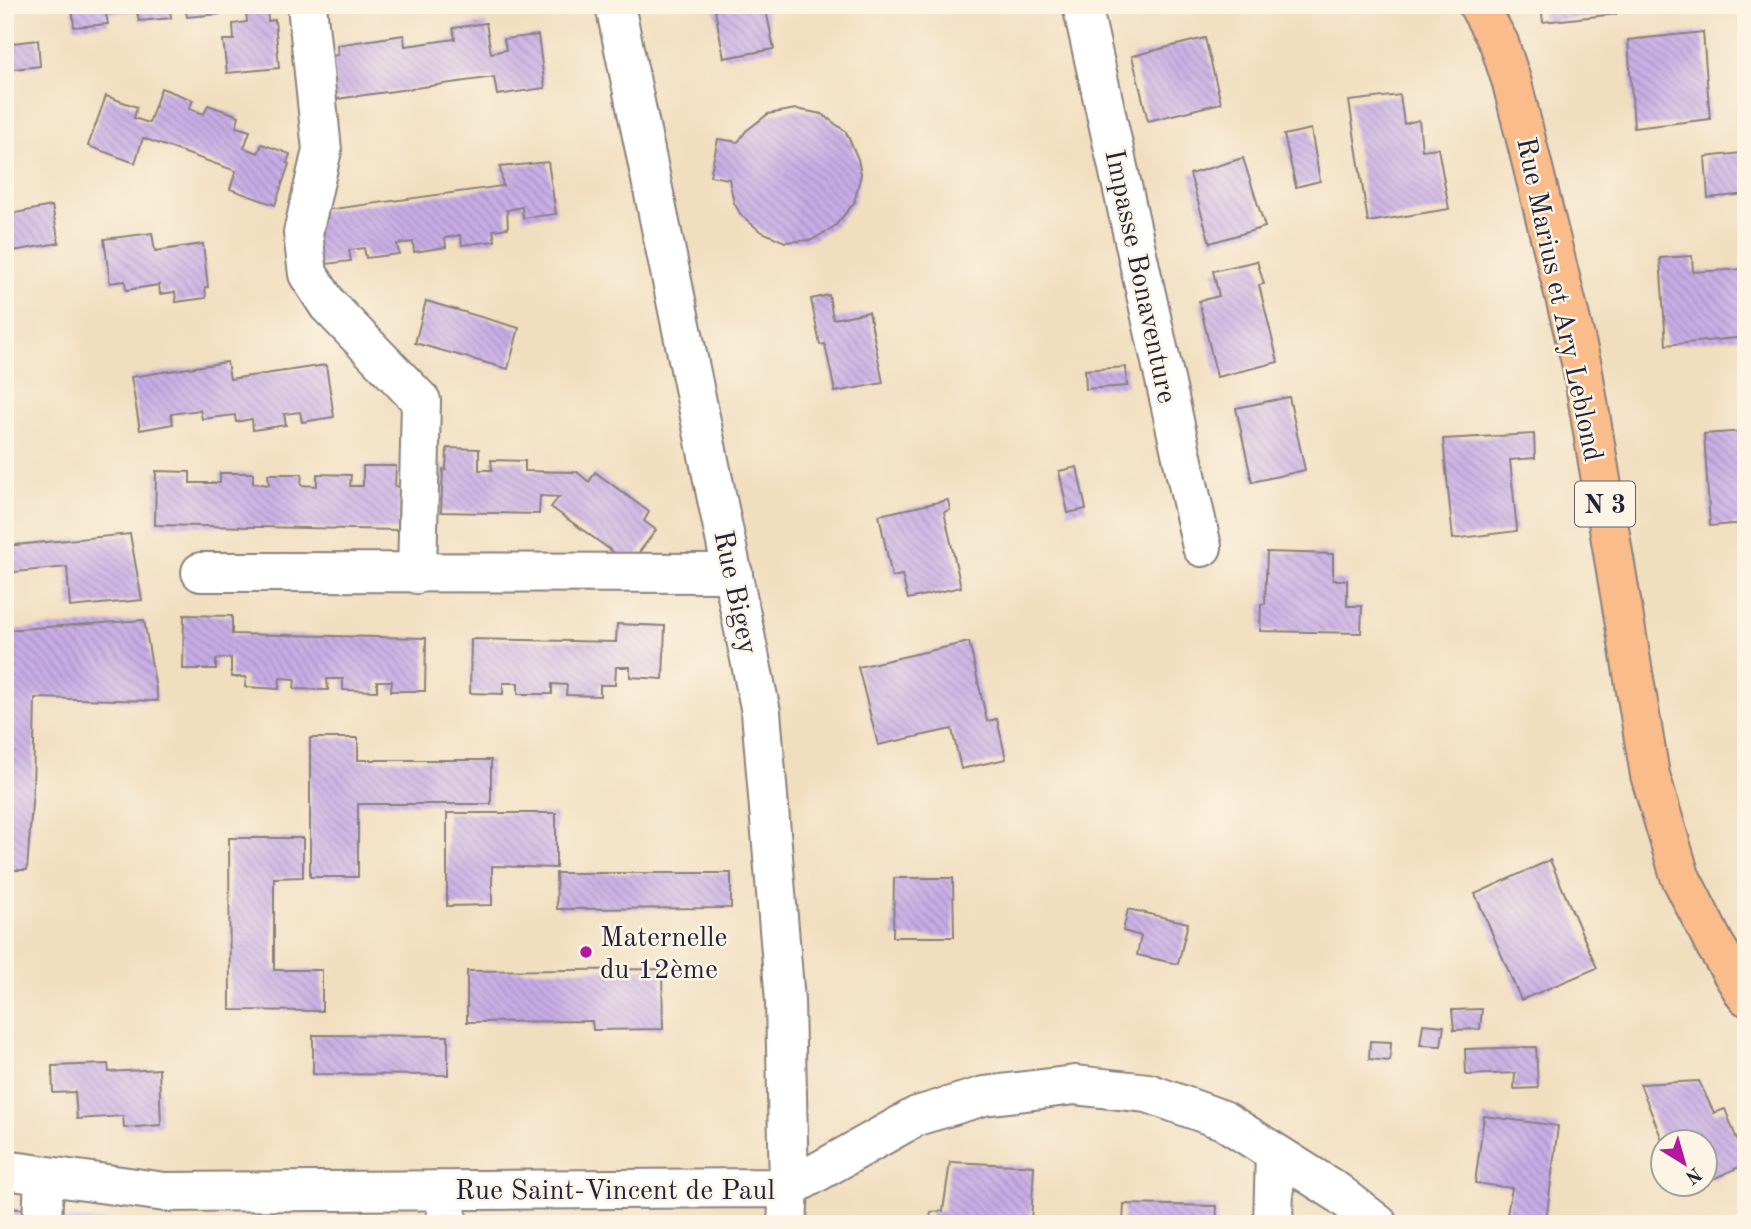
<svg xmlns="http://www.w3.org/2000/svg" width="1751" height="1229" font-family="'Old Standard TT',serif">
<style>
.building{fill:url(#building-back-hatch)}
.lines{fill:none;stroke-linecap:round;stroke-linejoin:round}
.street-casing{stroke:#8a807d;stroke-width:42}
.primary-casing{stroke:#8a807d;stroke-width:42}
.street{stroke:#fff;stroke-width:38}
.primary{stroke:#f9bc8a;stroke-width:38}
.poi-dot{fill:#b5179e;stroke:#fcf5e5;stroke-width:2.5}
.labels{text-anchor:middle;stroke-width:5;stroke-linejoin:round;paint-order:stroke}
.shield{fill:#fcf5e5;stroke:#63616e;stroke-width:2}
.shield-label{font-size:26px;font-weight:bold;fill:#22223b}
.street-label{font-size:28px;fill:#22223b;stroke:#fcf5e5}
.poi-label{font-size:28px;fill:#22223b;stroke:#fcf5e5;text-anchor:start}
</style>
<defs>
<pattern id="building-back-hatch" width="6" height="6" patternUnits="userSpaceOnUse" patternTransform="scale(1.75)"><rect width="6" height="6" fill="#c8ade6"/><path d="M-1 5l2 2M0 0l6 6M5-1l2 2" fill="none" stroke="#a28cbc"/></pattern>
</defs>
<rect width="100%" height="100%" fill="#fcf5e5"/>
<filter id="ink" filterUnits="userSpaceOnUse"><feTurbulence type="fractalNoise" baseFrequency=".0143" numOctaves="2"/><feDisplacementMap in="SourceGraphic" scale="14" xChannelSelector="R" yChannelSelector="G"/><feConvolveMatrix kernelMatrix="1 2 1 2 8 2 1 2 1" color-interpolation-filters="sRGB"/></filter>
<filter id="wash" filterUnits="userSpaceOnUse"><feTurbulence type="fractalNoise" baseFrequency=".00686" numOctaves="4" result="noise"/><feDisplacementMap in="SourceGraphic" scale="28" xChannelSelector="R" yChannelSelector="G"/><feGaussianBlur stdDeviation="1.57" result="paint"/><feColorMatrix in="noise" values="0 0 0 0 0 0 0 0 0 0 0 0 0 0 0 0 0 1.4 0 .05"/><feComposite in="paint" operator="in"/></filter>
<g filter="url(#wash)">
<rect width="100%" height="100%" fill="#f1debf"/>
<g id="blocks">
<path class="building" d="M72,5H181V7L170,8L171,18L139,21L137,11L106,14L108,24L74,27Z
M185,5H218L219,14L187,17Z
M245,5H267L268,21L275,20L279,68L227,73L223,40H234L233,24L247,22Z
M714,5H765L774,49L724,58Z
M1541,5H1615L1616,14L1543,22Z
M486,23L491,53L506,50L504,39L538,35L545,88L497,95L494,77L329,100L323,57L338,55L337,45L404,35L405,46L420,44L455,39L453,28Z
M1703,32L1710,119L1634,128L1628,40Z
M1205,38L1221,103L1148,121L1132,56Z
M38,40L40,66L5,70V44Z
M161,88L193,100L189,109L204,114L208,105L239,116L236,127L250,131L244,148L258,153L262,144L290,154L287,163L289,164L275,205L230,189L236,171L143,138L135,163L88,146L106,96L137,107L134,118L149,123Z
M1400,95L1404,124L1419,120L1422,150L1438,148L1449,209L1368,222L1349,101Z
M796,109L822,114L846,132L858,159L861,174L854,203L835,226L812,240L785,242L760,231L741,215L734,203L729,179L710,176L718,139L738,142L746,131L768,114Z
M1311,129L1320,181L1296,187L1284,135Z
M1741,153L1746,194L1708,198L1705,157Z
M1243,158L1265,227L1210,243L1190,174Z
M548,162L556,214L523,218L522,207L507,210L508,228L493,230L495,241L462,245L460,235L445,238L446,247L414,252L413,242L397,244L399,254L366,258L364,248L349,250L351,261L318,265L311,212L503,186L500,167Z
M52,206L59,243L7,252L5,215Z
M152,233L155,251L203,244L208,287H205L206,298L176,302L175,292L160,294L159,285L126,290L125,281L110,283L104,239Z
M1692,256L1693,272L1746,269V337L1666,345L1660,258Z
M1257,261L1264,284L1259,285L1278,362L1217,377L1199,301L1219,296L1213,271Z
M829,295L833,319L869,312L883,383L835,392L825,344L820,345L811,299Z
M426,301L519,328L508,369L415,343Z
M227,362L230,379L326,365L334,417L302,422L300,412L284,414L286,425L253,430L252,419L236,422L235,415L202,419L200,410L171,414L173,424L140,430L131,377Z
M1126,367L1127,386L1086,389L1085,370Z
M1289,397L1305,470L1252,482L1236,408Z
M1746,431V523L1710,526L1704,434Z
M1534,434L1535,458L1510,460L1517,531L1453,539L1443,439Z
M447,448L479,449V470H492L491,460L525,461V471L577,472L589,482L595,472L649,512L644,521L656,530L630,564L551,507L559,497L540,496L539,514L441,512L443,469L446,470Z
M363,466H396L395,486L399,487L398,530L155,525L156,471L190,472V483H220V473H253V483L269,485L268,474H302L301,485L317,486V474L351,475L350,486H363Z
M1077,467L1086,509L1068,513L1059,471Z
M948,500L950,510L944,512L961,587L908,599L902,575L892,577L879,515Z
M130,534L142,600L70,607L67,567L5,573V546Z
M1267,552L1333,554V580H1347V606H1362L1361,633L1260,631L1261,604H1265Z
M184,615L232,616V634L426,638L425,691H391L392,681H377V691L343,690V679H327L328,690L294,689L295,679L280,678L279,689L245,687L246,677H231V658L216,659V669H183Z
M144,620L158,701L35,698L33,790L27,870H5V630Z
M617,624L665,626L663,679L630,677V667H616L615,685H600V696L566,695L567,685L552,684V694H518V683H503V694L470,693L471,639L616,642Z
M969,642L987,721L997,719L1006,759L961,769L952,729L878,745L858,667Z
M310,738H358V760H491V804H358V877H310Z
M447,813H556V868L492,866V905L447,906Z
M229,838H303V877L274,878V970H322V1011L230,1010Z
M1550,860L1597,968L1521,1000L1475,894Z
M556,873H731V908L557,909Z
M894,878H953L954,937H893Z
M1128,909L1188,923L1178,964L1137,955L1141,936L1123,931Z
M662,969L663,1029L593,1030L592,1021L467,1022V971Z
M1482,1009L1480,1029L1454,1030L1452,1010Z
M1423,1024L1444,1026L1441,1046L1420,1045Z
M313,1035L448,1036V1075L313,1074Z
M1370,1041L1391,1042L1390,1061L1369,1059Z
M1536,1047L1538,1088L1514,1089L1515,1073L1466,1075L1465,1049Z
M108,1064L109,1072L159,1069L161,1125L124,1128L123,1116L77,1119L75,1092L53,1093L52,1066Z
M1699,1081L1714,1113L1725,1109L1738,1142L1746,1140V1164L1713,1179L1709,1172L1706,1174V1142H1663L1640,1084Z
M1484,1116L1558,1126L1546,1221L1507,1214L1512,1188L1475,1183Z
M950,1162L1034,1166L1031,1224H929L931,1212L943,1211Z
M1124,1204L1217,1206L1216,1224H1123Z
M5,1208L37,1210V1224H5Z
M64,1219L113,1222V1224H64Z"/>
</g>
</g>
<g filter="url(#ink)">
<use href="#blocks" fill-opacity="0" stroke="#8a807d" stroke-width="2"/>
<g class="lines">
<defs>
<path id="street" d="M307,5L322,150L303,233L308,274L328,305L421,401L417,574
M615,5L761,712L785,1001L789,1188L787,1224
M1082,5L1202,547
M201,572L733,573
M5,1170L165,1192L789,1188L917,1116L984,1096L1075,1085L1148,1093L1223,1120L1337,1192L1378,1224
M446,1191L447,1224
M42,1224L44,1176
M1273,1224L1275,1153"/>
<path id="primary" d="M1478,5L1499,43L1512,83L1582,366L1650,775L1680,876L1715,945L1746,996"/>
</defs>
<use href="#street" class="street-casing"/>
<use href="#primary" class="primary-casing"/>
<use href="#street" class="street"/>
<use href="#primary" class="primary"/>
</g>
</g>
<circle class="poi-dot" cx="586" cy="952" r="7"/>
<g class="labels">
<rect class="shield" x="1575" y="481.5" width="60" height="45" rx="5"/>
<g class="shield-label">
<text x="1605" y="513">N 3</text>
</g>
<g class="street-label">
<text transform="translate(1142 276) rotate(78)" y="10">Impasse Bonaventure</text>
<text transform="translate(1561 299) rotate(78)" y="10">Rue Marius et Ary Leblond</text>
<text transform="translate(737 592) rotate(78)" y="10">Rue Bigey</text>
<text x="615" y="1199">Rue Saint-Vincent de Paul</text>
</g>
<g class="poi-label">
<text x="600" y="946">Maternelle<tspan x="600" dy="32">du 12ème</tspan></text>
</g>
</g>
<rect width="1751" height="1229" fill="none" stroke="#fcf5e5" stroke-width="28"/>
<g transform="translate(1684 1163) rotate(143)"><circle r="33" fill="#fcf5e5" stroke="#a5a1a1" stroke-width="2"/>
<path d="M0-5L12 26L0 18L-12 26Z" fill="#b5179e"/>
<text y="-10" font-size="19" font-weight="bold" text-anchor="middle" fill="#22223b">N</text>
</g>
</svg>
